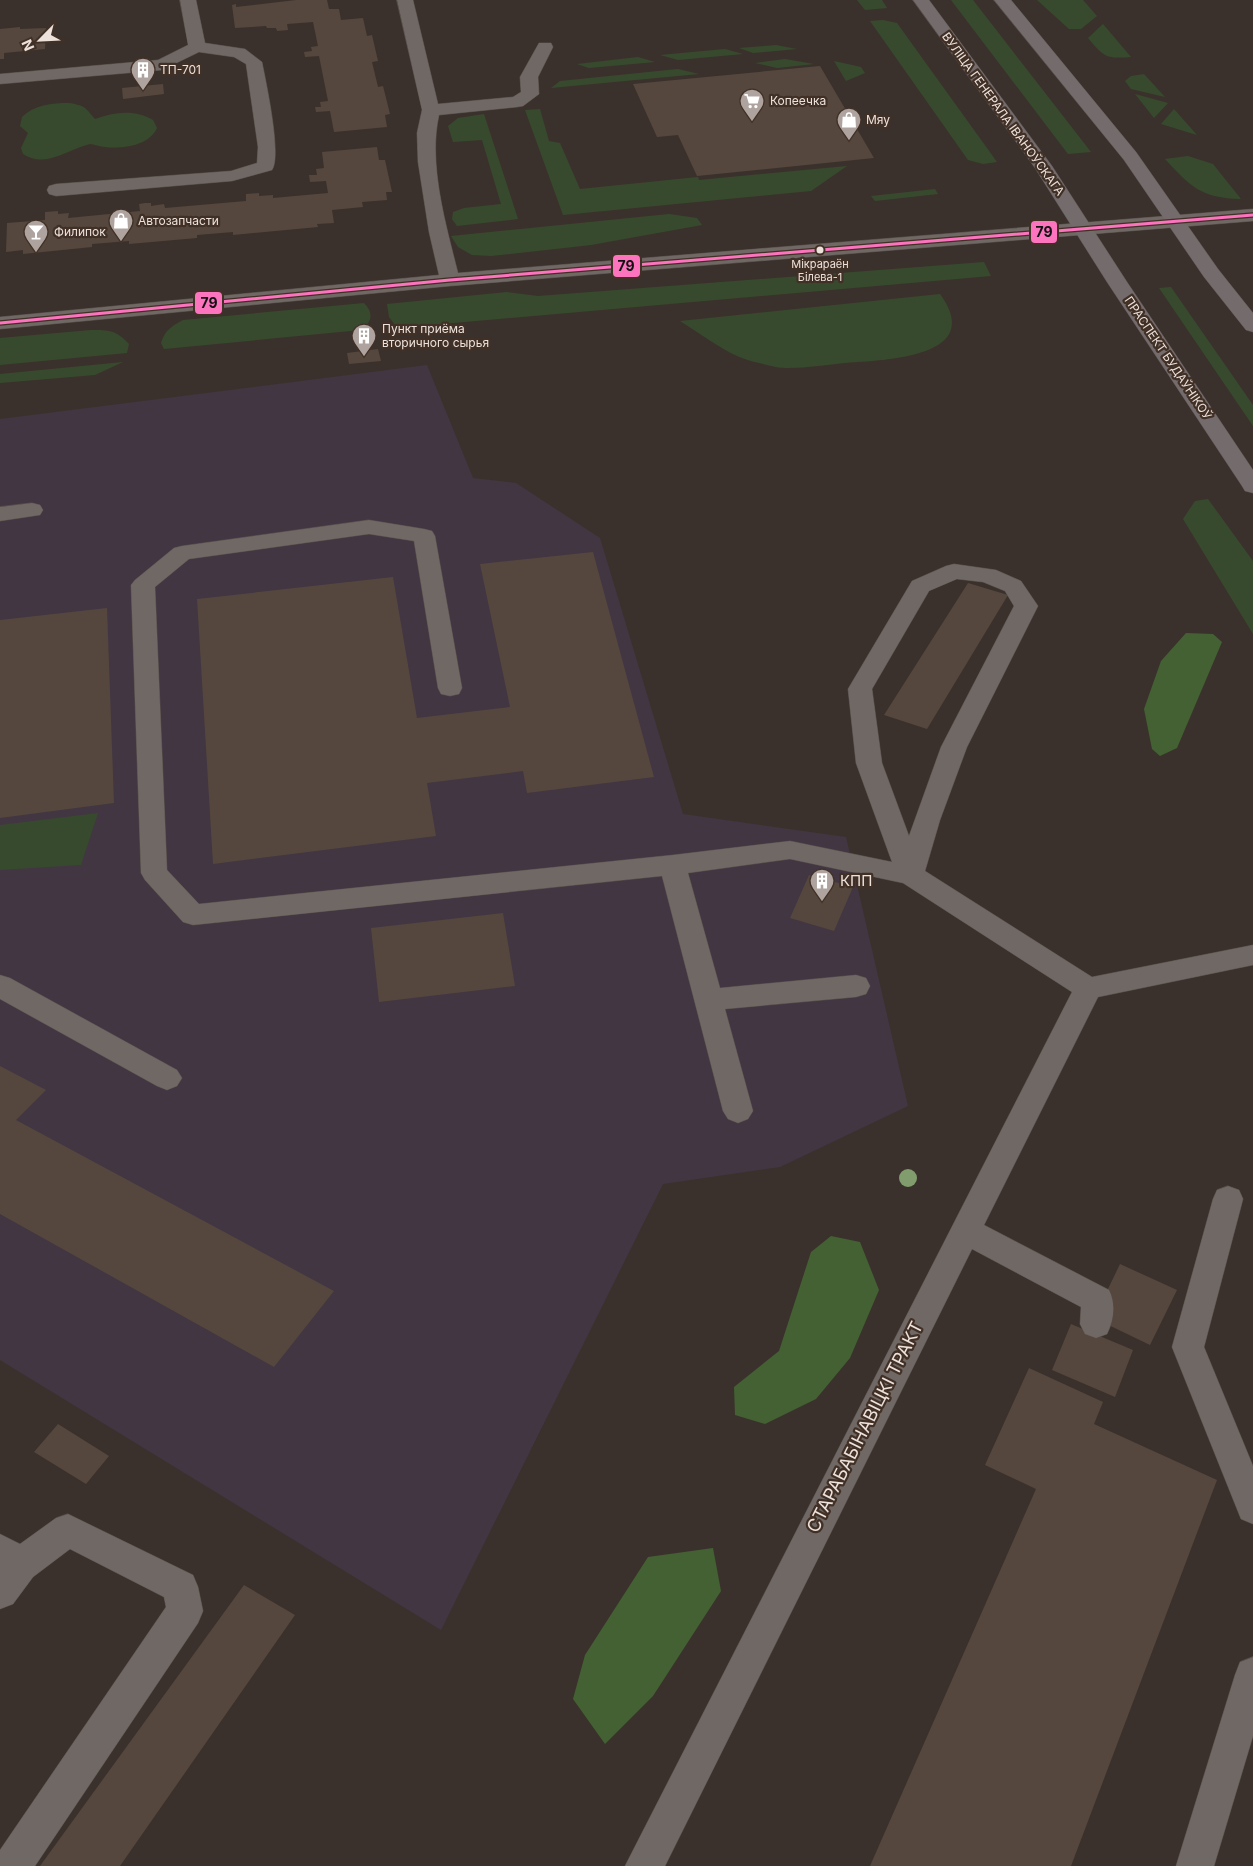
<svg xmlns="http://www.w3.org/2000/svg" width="1253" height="1866" font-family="Inter,sans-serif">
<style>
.industrial{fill:#423643}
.green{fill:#384a2e}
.forest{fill:#436133}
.building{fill:#55473d}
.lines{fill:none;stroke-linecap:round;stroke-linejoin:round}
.minor-casing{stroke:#564e49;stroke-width:1}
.major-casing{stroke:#564e49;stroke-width:1}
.minor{fill:#706864;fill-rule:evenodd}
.major{fill:#746b6d;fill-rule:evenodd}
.bus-1-casing{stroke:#413026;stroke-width:5.5}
.bus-1{stroke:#fc73be;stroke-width:3}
.tree{fill:#819d6e}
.bus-dot{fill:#ece1db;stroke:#413026;stroke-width:2}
.labels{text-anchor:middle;stroke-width:4.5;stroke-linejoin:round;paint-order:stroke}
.far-bus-label{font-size:11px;fill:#ece1db;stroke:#413026}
.far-poi-label{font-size:12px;fill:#ece1db;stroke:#413026;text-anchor:start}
.far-street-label{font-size:12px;fill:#ece1db;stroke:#413026}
.poi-label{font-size:15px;fill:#ece1db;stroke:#413026;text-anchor:start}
.near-street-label{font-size:18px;fill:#ece1db;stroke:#413026}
.line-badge{stroke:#413026;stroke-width:2}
.pale-badge-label{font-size:14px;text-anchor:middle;font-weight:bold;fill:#111}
</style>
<rect width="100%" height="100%" fill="#3b312c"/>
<path class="industrial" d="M427,365L473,478L516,483L600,538L683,814L846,837L908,1106L780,1167L663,1184L441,1630L0,1360V419Z"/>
<path class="green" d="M857,0H882L887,8L865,10Z
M951,0H973L1091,152L1068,154Z
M1037,0H1083L1097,16L1081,29H1069Z
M883,20L897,23L997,162L983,164L968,160L870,21Z
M1103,24L1131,57C1106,59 1104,57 1088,38Z
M776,45L797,49L753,53L739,48Z
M725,49L743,54L678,60L660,55Z
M638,57L655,62L589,68L577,64Z
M785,59L814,64L777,68L755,63Z
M834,61L861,67L865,73L846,81Z
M678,69L699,74L551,88L560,81Z
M1144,74L1165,97L1131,89L1125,81L1131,76Z
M1135,94L1168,103L1154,118Z
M69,103C87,106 85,108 95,119C114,112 135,109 153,120L157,128C149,146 122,149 105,147C100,147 94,144 90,144C68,149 46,169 23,154L21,148L28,133L20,126L22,117C34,105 52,103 69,103Z
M540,109L549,141L560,143L580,189L698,177L699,180L847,166L811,191L563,215L525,110Z
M1174,109L1197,135L1161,124Z
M484,114L518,219L457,226L452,219L453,212L464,208L501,204L482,140L453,142L448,126L458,118Z
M1188,156L1213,164L1241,199C1201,198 1191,187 1165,159Z
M935,189L938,194L875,201L871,196Z
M669,214L697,218L702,225L591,245L491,256L472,255L458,247L451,236Z
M984,262L991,276L407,327L395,325L389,317L387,304L507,292L538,296Z
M1171,287L1253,405V426L1159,288Z
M940,294C987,358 883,360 844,363C826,365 792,370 776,367C765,364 752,362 742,358C723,351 698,332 680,321Z
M364,303C374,313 372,322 361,330L164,349L161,343C165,330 172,326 183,320Z
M91,330C109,330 116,330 129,344L127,353L0,365V338Z
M123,362L95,375L0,383V374Z
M1208,499L1253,561V634L1183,519L1195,501Z
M98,813L81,865L0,870V825Z"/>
<path class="forest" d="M1186,633L1213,634L1222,642L1177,748L1160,756L1152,749L1144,709L1161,661Z
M831,1236L860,1242L879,1290L850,1358L816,1399L765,1424L735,1415L734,1387L779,1351L811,1252Z
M713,1548L721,1591L653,1696L605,1744L573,1699L585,1655L648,1557Z"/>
<path class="building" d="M296,0H327L329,9H339L341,20L363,18L367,36L372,35L378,61L372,62L378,87L383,86L390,114L385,115L387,127L334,132L330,111L316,112L315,107H321L320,102L328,101L319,56L305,57L304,52L312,51L311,47L318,46L313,22L287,24L288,30L277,31L276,28H267L266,26L235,28L232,5L236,4V7Z
M20,27V29L46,28L45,49L4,53V59H0V29Z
M820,66L874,158L697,176L678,135L657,137L633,84Z
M163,84L164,94L123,99L122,88Z
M377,147L379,160H385L392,192H386L387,200L362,202L363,207L332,210L334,223L317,224L318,227L233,235V232L197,235V238L129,244V241L92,244V247L23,254V250L6,252L7,223L45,220V212L58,211V214L69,213L68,218L140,211L139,204L145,203H151V206L164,204L165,208L246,201V194L259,193V196L273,195V198L328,193L326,181L310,182L309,175H317L316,169L324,168L322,152Z
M378,349L381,361L349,364L347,353Z
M593,552L654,777L527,793L523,771L427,783L436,836L213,864L197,599L393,577L417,718L510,707L480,564Z
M968,583L1008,595L927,729L884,715Z
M107,608L114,803L0,818V620Z
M809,875L853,887L834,931L790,918Z
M503,913L515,986L379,1002L371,928Z
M0,1066L46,1090L16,1120L334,1291L274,1367L0,1214Z
M1120,1264L1177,1290L1150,1345L1094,1318Z
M1071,1324L1133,1350L1115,1397L1052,1370Z
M1029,1368L1103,1402L1094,1424L1217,1480L1071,1866H870L1036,1489L985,1465Z
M58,1424L109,1456L86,1484L34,1452Z
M244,1585L295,1615L120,1866H40Z"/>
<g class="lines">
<defs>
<path id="minor" d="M180,0H196L205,43L245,49L262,62C266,82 282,156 272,170L232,181L56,196L49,194L47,190L49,186L56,184L231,171L257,163L258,147L246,64L234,57L199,52L162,70L0,84V74L158,60L188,45Z
M397,0H413L438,104L513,97L521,92L520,77L539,43H551L553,47L538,77L539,94L523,106L517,107L439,115C428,164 446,225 458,273L1253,209V221L450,286L0,329V317L439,275L429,232L418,162L417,133L422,110Z
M32,503L40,505L43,510L40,515L0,521V507Z
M369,520L424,529L432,531L435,536L462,688L459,694L450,696L441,694L438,688L414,541L369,534L189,559L155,587L167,870L199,904L673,855L790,841L892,862L856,763L848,689L912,581L946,566L954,564L996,570L1021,581L1038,606L967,747L940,820L925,871L1092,977L1253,945V965L1098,997L984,1225L1109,1290C1116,1304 1114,1320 1107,1334L1096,1338L1085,1334L1080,1324L1081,1307L972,1249L665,1866H625L1072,992L903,883L790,859L688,873L720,988L856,975L866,978L870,986L866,994L856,997L725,1009L753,1111L748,1119L738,1123L728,1119L723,1111L662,876L193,925L183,922L145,880L141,873L131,585L135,580L174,548L182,546ZM957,579L983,582L1005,591L1014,606L941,747L909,836L882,763L872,689L929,591Z
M0,975L10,978L177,1070L182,1078L177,1086L167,1090L157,1086L0,999Z
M1228,1186L1239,1190L1243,1199L1204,1347L1253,1466V1524L1241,1519L1172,1347L1213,1199L1217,1190Z
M68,1514L193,1575L198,1587L203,1611L198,1623L35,1866H0V1850L166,1607L164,1597L70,1549L33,1577L13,1604L0,1609V1534L20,1544L56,1518Z
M1253,1657V1736L1214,1866H1176L1235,1675L1240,1662Z"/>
<path id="major" d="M913,0H929L1052,166L1127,282L1253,470V493L1245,491L1242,486L1107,282L1035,168Z
M994,0H1011L1136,152L1218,269L1253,313V332L1246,330L1204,277L1124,160Z"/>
</defs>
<use href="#minor" class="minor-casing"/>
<use href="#major" class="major-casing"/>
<use href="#minor" class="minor"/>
<use href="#major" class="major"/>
<defs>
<path id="bus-1" d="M0,323L450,280L1253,215"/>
</defs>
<use href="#bus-1" class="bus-1-casing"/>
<use href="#bus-1" class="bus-1"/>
</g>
<circle class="tree" cx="908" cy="1178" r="9"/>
<defs>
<symbol id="building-pin" viewBox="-11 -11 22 30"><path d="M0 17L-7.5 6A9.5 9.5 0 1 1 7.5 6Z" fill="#aea39e" stroke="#413026"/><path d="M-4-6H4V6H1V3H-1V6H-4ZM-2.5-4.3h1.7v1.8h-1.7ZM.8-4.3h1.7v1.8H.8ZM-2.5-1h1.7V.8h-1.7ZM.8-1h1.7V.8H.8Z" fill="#fff"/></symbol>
<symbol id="supermarket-pin" viewBox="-11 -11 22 30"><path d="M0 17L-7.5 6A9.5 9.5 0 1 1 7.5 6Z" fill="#aea39e" stroke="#413026"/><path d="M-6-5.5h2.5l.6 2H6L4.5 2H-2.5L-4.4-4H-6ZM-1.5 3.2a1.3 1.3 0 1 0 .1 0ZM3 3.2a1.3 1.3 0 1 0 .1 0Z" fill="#fff"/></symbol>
<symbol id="shop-pin" viewBox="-11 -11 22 30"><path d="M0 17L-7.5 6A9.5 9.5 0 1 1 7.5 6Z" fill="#aea39e" stroke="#413026"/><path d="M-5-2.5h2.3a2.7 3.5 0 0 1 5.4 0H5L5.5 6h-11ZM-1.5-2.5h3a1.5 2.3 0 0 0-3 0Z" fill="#fff"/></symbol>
<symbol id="bar-pin" viewBox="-11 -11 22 30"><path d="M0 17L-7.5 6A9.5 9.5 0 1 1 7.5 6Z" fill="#aea39e" stroke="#413026"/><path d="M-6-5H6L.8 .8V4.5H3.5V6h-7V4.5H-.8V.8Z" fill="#fff"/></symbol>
</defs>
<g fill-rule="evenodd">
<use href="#building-pin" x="129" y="56" width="28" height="38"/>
<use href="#supermarket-pin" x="738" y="87" width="28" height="38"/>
<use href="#shop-pin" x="835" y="106" width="28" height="38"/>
<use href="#shop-pin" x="107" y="207" width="28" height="38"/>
<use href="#bar-pin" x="22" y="218" width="28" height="38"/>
<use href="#building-pin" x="350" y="322" width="28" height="38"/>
<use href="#building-pin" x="808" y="867" width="28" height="38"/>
</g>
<circle class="bus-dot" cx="820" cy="250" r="4.5"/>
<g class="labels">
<g class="far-bus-label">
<text x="820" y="268">Мікрараён<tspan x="820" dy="13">Білева-1</tspan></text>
</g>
<g class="far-poi-label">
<text x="160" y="74">ТП-701</text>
<text x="770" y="105">Копеечка</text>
<text x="866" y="124">Мяу</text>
<text x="138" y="225">Автозапчасти</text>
<text x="54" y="236">Филипок</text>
<text x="382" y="333">Пункт приёма<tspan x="382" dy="14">вторичного сырья</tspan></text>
</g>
<g class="far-street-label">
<text transform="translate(1003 114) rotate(54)" y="4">ВУЛІЦА ГЕНЕРАЛА ІВАНОЎСКАГА</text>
<text transform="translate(1168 358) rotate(56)" y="4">ПРАСПЕКТ БУДАЎНІКОЎ</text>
</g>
<g class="poi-label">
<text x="840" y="886">КПП</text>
</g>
<g class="near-street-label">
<text transform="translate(865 1427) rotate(-63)" y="6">СТАРАБАБІНАВІЦКІ ТРАКТ</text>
</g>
</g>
<g class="line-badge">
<rect x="1030" y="220" width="28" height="24" rx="5" fill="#fc73be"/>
<rect x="612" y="254" width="29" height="24" rx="5" fill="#fc73be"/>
<rect x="194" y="291" width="29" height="24" rx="5" fill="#fc73be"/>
</g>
<g class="pale-badge-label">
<text x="1044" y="237">79</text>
<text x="626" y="271">79</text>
<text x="209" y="308">79</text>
</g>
<g transform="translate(40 40) rotate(246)" stroke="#413026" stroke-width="4" paint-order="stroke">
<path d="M0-4L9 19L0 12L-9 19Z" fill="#ece1db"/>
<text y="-8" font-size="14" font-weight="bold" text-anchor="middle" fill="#ece1db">N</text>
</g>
</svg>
